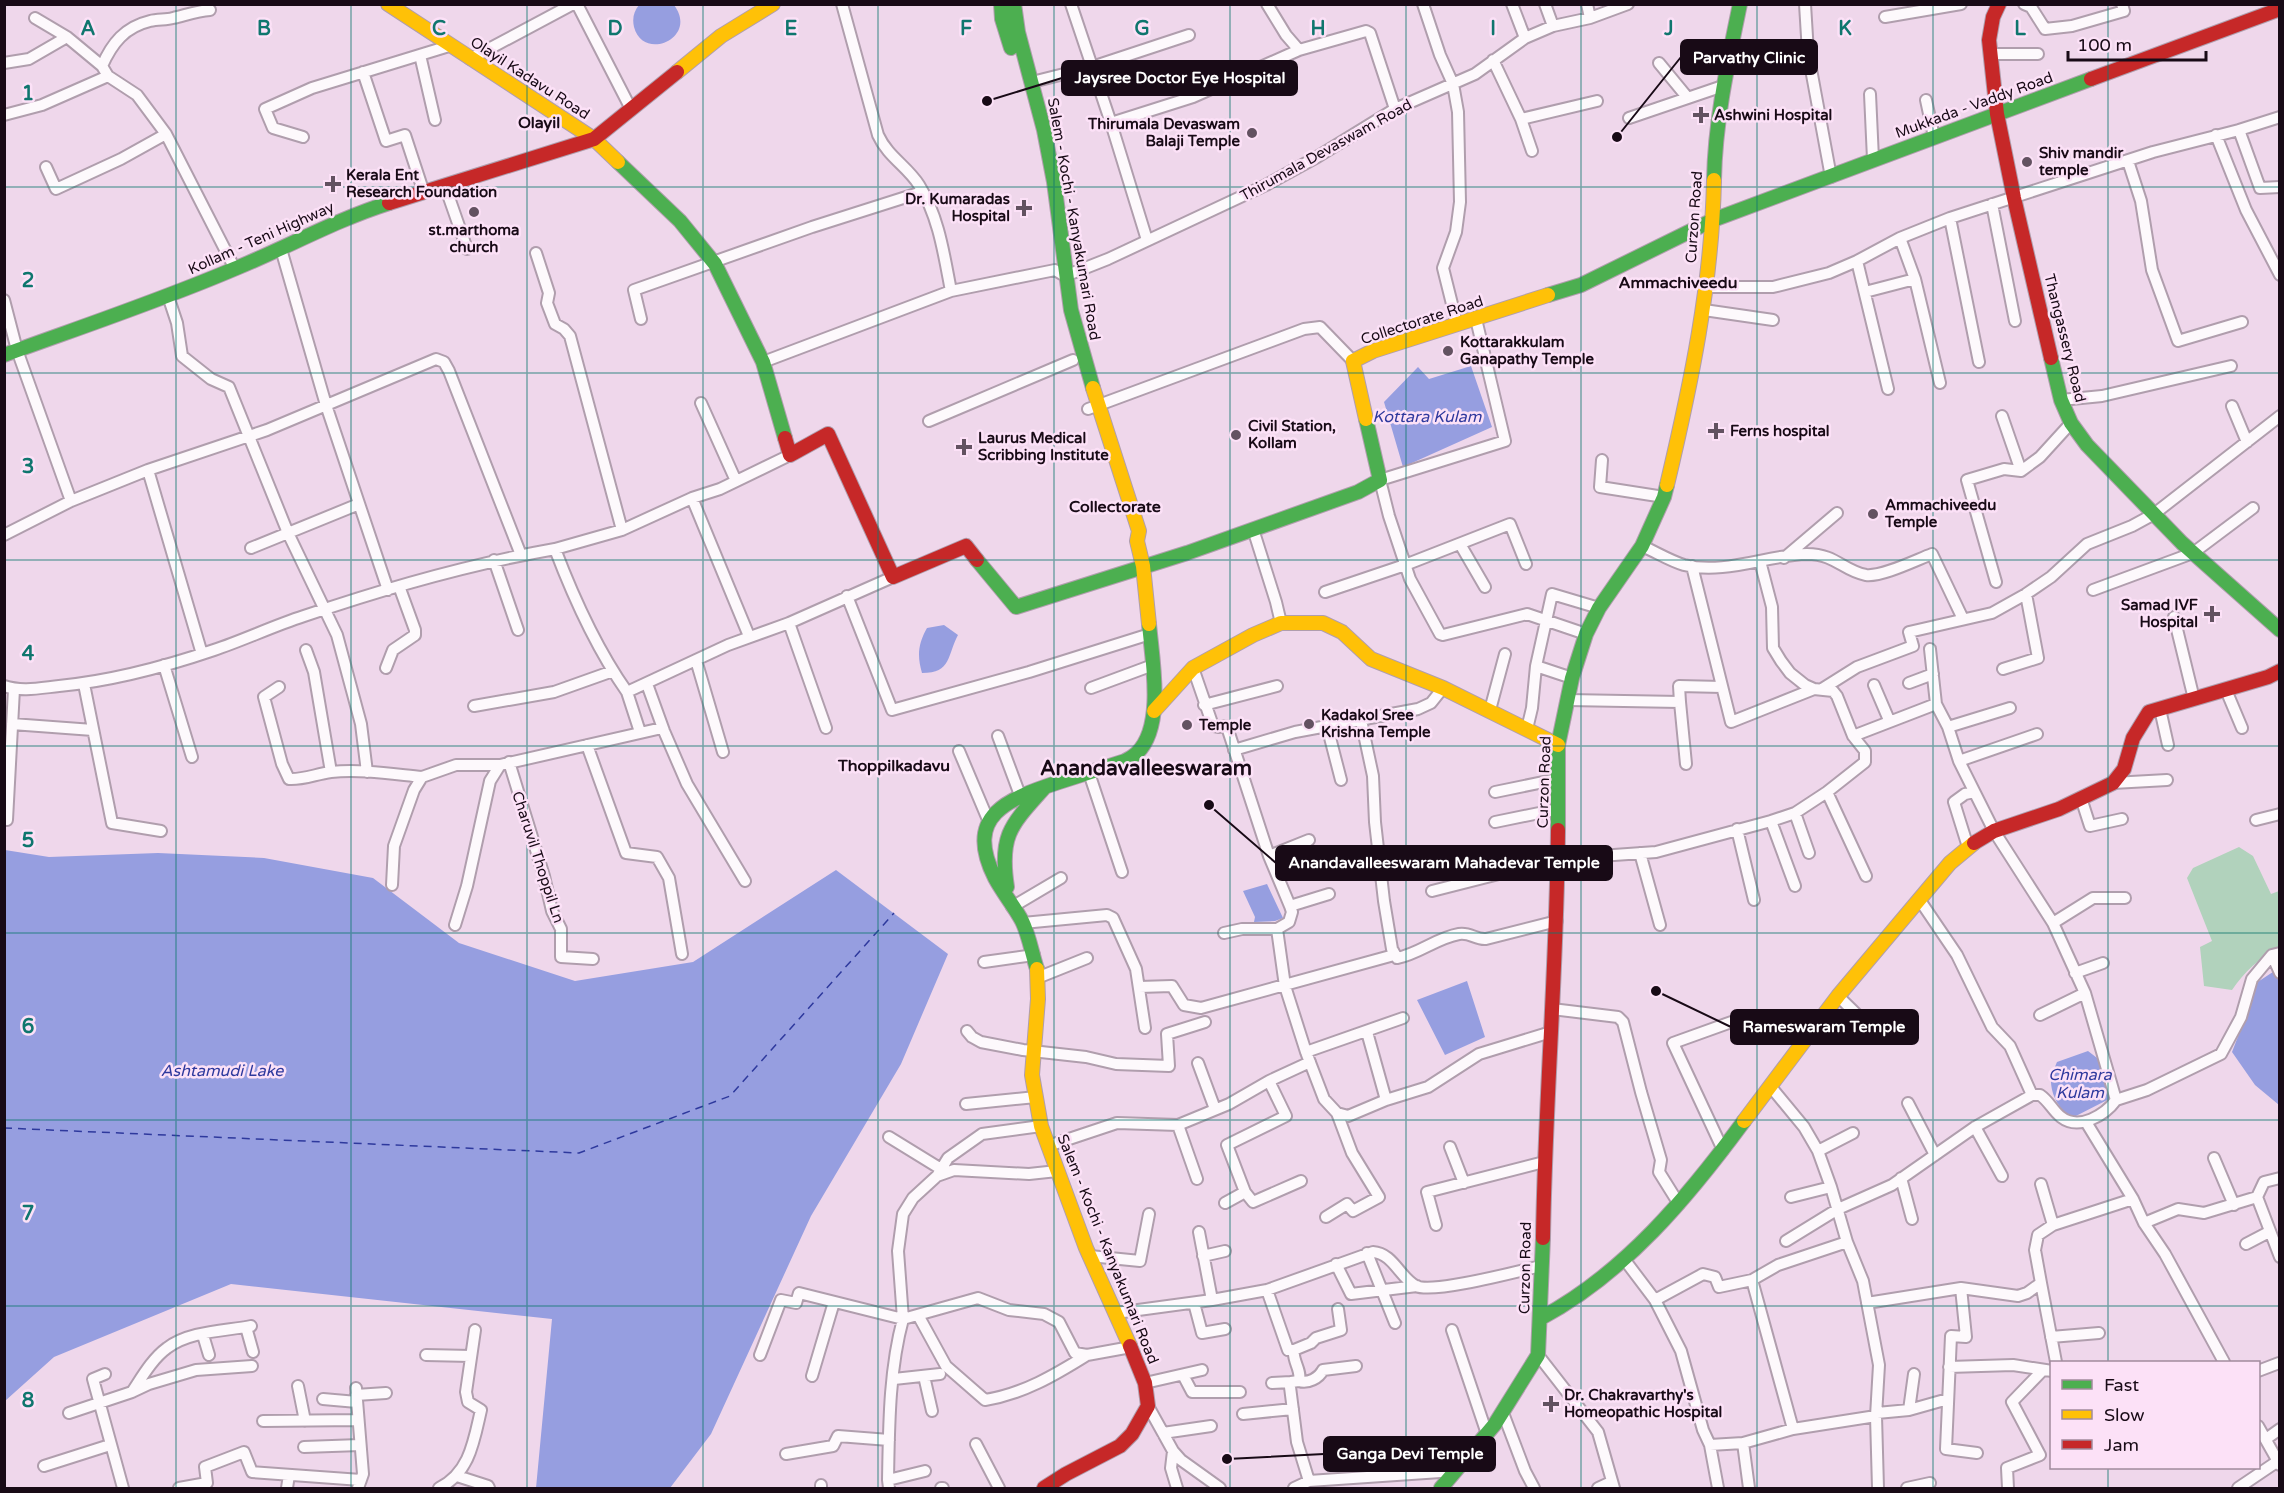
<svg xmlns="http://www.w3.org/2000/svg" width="2284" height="1493" font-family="'Varela Round',sans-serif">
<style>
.green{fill:#b1d2bc}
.water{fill:#969ee0}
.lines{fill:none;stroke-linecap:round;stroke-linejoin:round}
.ferry{stroke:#2e399d;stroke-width:1.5;stroke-dasharray:8 6;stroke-linecap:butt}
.street-casing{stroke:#b09ead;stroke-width:14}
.fast-casing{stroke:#b09ead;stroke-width:16}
.slow-casing{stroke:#b09ead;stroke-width:16}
.jam-casing{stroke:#b09ead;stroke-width:16}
.street{stroke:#fdf9fc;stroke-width:10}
.fast{stroke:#4caf50;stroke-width:14}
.slow{stroke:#ffc107;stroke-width:14}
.jam{stroke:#c62828;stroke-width:14}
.grid{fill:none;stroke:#0f766e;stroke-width:1.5;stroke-opacity:0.55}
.poi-dot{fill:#635261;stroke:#fce1f7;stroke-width:2}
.labels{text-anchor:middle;stroke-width:5;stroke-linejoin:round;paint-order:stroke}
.street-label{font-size:15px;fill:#180a16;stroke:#fce1f7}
.poi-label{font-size:15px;font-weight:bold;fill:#180a16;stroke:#fce1f7;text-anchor:start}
.neighbourhood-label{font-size:16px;font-weight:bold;fill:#180a16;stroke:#fce1f7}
.water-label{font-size:16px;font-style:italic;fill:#2e399d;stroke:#fce1f7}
.district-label{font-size:21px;font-weight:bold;fill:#180a16;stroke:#fce1f7}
.grid-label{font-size:20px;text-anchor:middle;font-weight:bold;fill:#0f766e;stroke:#fce1f7;stroke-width:5;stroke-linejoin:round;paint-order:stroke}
.leader{fill:none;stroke:#180a16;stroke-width:2}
.callout-dot{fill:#180a16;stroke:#fce1f7;stroke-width:2}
.callout{fill:#180a16;stroke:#180a16;stroke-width:2}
.callout-label{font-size:16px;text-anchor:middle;font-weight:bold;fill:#fff}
</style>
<rect width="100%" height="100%" fill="#efd7eb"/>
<path class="green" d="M2239,847L2253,856L2271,894L2279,891V949C2260,957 2244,972 2232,990L2204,986L2200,947L2212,941L2187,878L2193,868Z"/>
<path class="water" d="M639,5H674C699,38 643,62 634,27C632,18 634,11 639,5Z
M1471,366L1492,427L1403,467L1384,402L1418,367L1429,379Z
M944,625L958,635C947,655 952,673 922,673C917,656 918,644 927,628Z
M5,850L49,857L158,853L264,858L373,878L459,943L575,981L693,962L836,870L948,954L901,1064L811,1216L711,1434L670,1488H536L552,1319L231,1284L54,1357L5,1401Z
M1267,884L1283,918L1275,921L1254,922L1255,917L1243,891Z
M2279,968V1105L2255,1085L2232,1052L2249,1008L2253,985Z
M1467,981L1485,1037L1445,1055L1417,1000Z
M2088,1051L2101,1061L2113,1097L2072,1118C2060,1111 2051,1095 2051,1081C2051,1075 2055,1067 2057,1062Z"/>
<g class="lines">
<path class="ferry" d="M4,1128L579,1153L730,1096L894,913"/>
<defs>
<path id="street" d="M577,4L631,109
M842,4L878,135C888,157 907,166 919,185C939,217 944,255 951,291
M1071,4L1111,123L1147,240
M1267,4L1286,35L1299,50
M1423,4L1440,55L1453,84L1458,112L1460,202L1456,232L1443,268L1457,324
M1512,4L1525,38
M1545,4L1553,26
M1587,4L1590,18
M1805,4L1808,53L1831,177
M2024,4L2031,7L2045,29L2072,26L2124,11L2122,4
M1885,17L1961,4
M35,18L67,37L102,66L108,76L137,95L166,134L235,269
M1990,54H2038
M420,55L435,120
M470,59L573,4
M1493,60L1521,119L1532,151
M4,63L29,59L67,37
M1659,63L1687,97
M102,66C112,43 125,27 150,21C158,19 166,20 173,18C186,15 197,11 210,10
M363,72L386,141L405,135L424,193
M1032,82L1092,67L1189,35
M1870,94L1873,159
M1926,100L1934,137
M4,115L42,105L108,76
M1629,118L1723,86
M1521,119L1597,101
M1111,123L1193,97L1299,50L1366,31L1370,33L1395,109
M2239,130L2260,188L2280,187
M2216,135L2246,210L2280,275
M303,137L273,128L265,109L312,88L449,46
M2128,161L2141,201L2152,270L2178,341L2242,322
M46,167L56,189L121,159L166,134
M445,186L467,249
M1992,204L2015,321
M1950,218L1979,362
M1900,238L1915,279L1940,383
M281,249L326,405L388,590
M536,253L549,293L547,303L555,324L564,329L570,336L622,530
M1857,261L1888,389
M1706,287H1773L1829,273L1857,261L1900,238L1950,218L2153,152L2239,130L2280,117
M1865,292L1915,279
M168,296L177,323L182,356L211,379L229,387L288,533L337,635L361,724L367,772
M4,300L17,350L71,501L4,535
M1704,310L1773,320
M641,319L634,290L812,227L922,192
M1476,319L1505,441L1380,480L1389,516L1410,579L1440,634L1443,635L1527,614L1586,634
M763,362L951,291L1055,270L1065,276L1108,259L1266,185L1317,157L1395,109L1475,74L1525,38L1553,26L1590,18L1628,4
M2061,400L2102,396L2231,366
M701,403L736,481
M2232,406L2247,442
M1088,409L1304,329L1320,327L1353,361
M2002,416L2021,471
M929,421L1073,360
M790,455L720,489L692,498L622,530L555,549C574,599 596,648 627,692L728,645L789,623L893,577
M1602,460L1600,487L1664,497
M692,498L749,636
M71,501L148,470
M1253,529L1276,602L1281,623
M1460,544L1485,587
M1642,546C1656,552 1670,561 1684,565C1725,575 1767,555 1807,554C1836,554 1843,571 1866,575C1882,577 1916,560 1932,554L1963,619
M251,548L359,504
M1784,558L1837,513
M494,560L518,630
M1692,566L1731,722L1814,689
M1996,582L1967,480L2004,469L2021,471L2040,457L2071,423
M2093,590L2193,553L2253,508
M1325,592L1405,565L1510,524L1526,564
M847,596L892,710L1029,672L1150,634
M2174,617L2194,699
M789,623L826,728
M1930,649L1936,704
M306,650L314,672L331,772
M202,654L148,470L267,430L436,359L444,362L449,371L521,555
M696,660L723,752
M164,665L192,757
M1536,666L1572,678
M386,668L393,650L415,635V630L399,586
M1193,668L1213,726L1218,727L1225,726L1228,730L1269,856L1290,906L1292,912L1289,922L1277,929L1285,986L1306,1052L1324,1099L1337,1113L1348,1116L1386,1100L1428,1087L1479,1054L1551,1032
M2003,669L2038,658L2026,594
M1909,683L1933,674
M84,684L112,823L161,831
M647,684L664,731L687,784L745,881
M1874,685L1889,720
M4,686C22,692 40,688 59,686C111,681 164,667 214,650C244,640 273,626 304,616C386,588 470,564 555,549
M279,687L264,697L282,764L289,779C303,780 316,774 331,772C361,769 392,774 422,777
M1091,688L1153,665
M1822,689L1857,667L1913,646L1909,632L1992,613L2026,594L2051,577L2087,544L2132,526L2154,514L2280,416
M2226,690L2242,728
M627,692L640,732
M1568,700L1680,702L1686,764
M1680,702L1679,686L1722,687
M1204,705L1277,686
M474,706L554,692L613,671
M2160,709L2168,745
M1490,710L1505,654
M1361,720L1373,776L1375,822L1384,901L1392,949L1397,958C1419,954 1436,938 1459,934C1470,932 1476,940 1486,939L1557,921
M12,724L93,730
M1327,726L1341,780
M1948,727L2010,708
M1527,729L1532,708L1536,666L1552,594L1599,608
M998,736L1020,795
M1853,736L1936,704L1948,727L1959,761L1994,831L2053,923L2085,993L2116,1100C2105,1115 2079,1131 2061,1117C2053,1111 2049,1101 2040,1095H2032L2010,1046L1992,1027L1957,955L1919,899
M587,745L626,853L657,857L669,878L682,954
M1234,750L1295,732L1418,709L1431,703L1443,688
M959,751L989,822
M1959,761L2037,734
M509,762L544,876L552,911L561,929V957L593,959
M1089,773L1122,872
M2113,783L2167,780
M1495,792L1558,779
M1827,792L1866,876
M2081,798L2090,826L2122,819
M1795,813L1809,853
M7,820L14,689
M2256,820L2280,814
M1771,821L1795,886
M1495,822L1559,809
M1737,829L1754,900
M1968,847L1954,802L1965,794L1974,792
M1640,853L1660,925
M1269,856L1309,840
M392,885L394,846L414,790L422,777L456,765H500
M1432,891L1558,859L1656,852L1771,821L1795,813L1827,792L1865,762V751L1853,736L1837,696L1833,691L1814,689L1805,685L1790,673L1781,661L1773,648L1772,607L1760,561
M1290,906L1329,894
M1012,907L1061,878
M1023,923L1107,915L1113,918L1136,969L1145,1028
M2053,923L2093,898H2125
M455,925L467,886L490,781L500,765L662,728
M1224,933L1242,929H1277
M2280,953L2272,955L2280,973
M984,962L1034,955
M2075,973L2103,963
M1037,978L1087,958
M1139,987L1172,986L1184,1005L1201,1008L1394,955
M1838,996L1881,1038
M1552,1009L1618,1017L1623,1022L1641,1092L1661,1160L1659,1172L1679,1204
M2040,1015L2085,993
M967,1031L972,1037L981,1042L1023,1050L1086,1057L1116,1064L1169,1066L1167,1034L1205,1022
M1367,1032L1386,1100
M1306,1052L1403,1018
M1198,1063L1215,1109
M1771,1087L1804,1127L1818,1151L1831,1187L1847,1242L1863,1281L1879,1365L1876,1416L1878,1488
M2116,1100L2147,1090L2221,1054L2241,1017L2252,979L2272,955
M1908,1103L1935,1155
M966,1104L1036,1097
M2086,1122L2133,1199L2144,1223L2165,1254L2224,1362
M1178,1125L1197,1179
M1975,1127L2002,1176
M889,1137L941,1169
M1048,1146L1117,1123L1178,1125L1229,1104L1269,1081L1310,1062
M1450,1147L1464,1183
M1723,1150L1673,1043L1737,1020
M1818,1151L1853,1133
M2214,1158L2234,1205
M937,1176L948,1158L982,1134L1041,1126
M1901,1178L1912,1219
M2041,1184L2053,1225
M1245,1192L1253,1202L1301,1181
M1791,1197L1831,1187
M2257,1197L2280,1257
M1225,1203L1245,1192L1227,1145L1286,1116L1269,1081
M1326,1217L1347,1204L1353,1211L1379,1197L1352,1153L1337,1113
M2144,1223L2178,1209L2204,1213L2257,1197L2264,1182L2280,1178
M1436,1225L1427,1192L1544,1162
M1786,1241L1838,1209L1892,1185L1975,1127L2032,1095
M2246,1244L2269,1232
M1367,1253L1395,1323
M1090,1256L1140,1261L1149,1214
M1203,1256L1225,1251
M1624,1259L1655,1300L1681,1351L1703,1430L1710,1445L1743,1443L1793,1429L1876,1416
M1336,1264L1351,1294L1417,1286
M1752,1280L1778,1265L1847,1242
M2041,1283L2056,1362
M1961,1288L1966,1337L1951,1336L1946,1449L1977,1453
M1267,1290L1288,1350H1294C1292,1361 1302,1370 1299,1381L1291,1382L1290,1387L1297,1442L1309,1481
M1212,1300L1267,1290L1373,1252C1393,1253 1400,1278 1416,1286C1434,1294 1519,1271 1541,1266
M1655,1300L1703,1274L1715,1277L1719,1287L1752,1280L1793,1429
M1194,1303L1202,1333L1225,1329
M1867,1303L1961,1288L2018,1296L2027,1293L2041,1283L2035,1250L2038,1235L2053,1225L2133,1199
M1116,1313L1212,1300L1199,1232
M918,1315L946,1366L985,1400C1023,1394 1055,1375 1087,1355
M246,1327L253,1352
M1452,1330L1487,1434
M203,1335L209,1355
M2051,1337L2099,1333
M1294,1350L1311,1343L1316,1338L1341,1330L1338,1309
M426,1355L471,1356
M760,1355L781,1300L796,1303L799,1293L903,1319L898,1251L903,1214L913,1198L937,1176L954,1170L1029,1174L1057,1171
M1538,1355L1598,1432L1614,1488
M1949,1367L2013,1365L2052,1371
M2258,1371L2279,1363
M105,1374L93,1379L123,1488
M1183,1375L1192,1392H1240
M812,1376L834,1302
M924,1376L932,1411
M894,1379L940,1374
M1299,1381C1308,1384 1319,1378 1323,1370L1356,1366
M1145,1383L1202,1370
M1272,1383L1291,1382
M298,1386L305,1421
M356,1388L363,1474L358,1488
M132,1392C142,1377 152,1359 167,1348C189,1331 225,1331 251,1326
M356,1395L386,1393
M323,1399L357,1402
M1148,1406L1173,1451L1181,1460L1220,1488
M1909,1410L1914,1374
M69,1413L132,1392L149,1384L196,1370L252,1366
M1503,1413L1525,1471L1534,1488
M1877,1413L1909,1410L1948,1399
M1243,1414L1293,1409
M263,1421L358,1420
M2258,1426L2280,1465
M1163,1433L1211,1426
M2266,1439L2280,1429
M1743,1443L1749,1488
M976,1444L999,1488
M1710,1445L1718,1488
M304,1447L360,1445
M1173,1451L1171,1468L1177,1488
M786,1454L833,1446L838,1436L889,1440
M44,1466L110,1445
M457,1476L488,1486L489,1488
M888,1480L925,1471
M821,1485V1488
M179,1488L207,1483L205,1467L244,1452L252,1472L361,1480
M287,1488L289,1475
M439,1488C470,1473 474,1440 481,1410L468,1402L466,1392L475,1330
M889,1488L888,1480C889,1427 889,1370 903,1319L978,1298L1009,1310L1044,1314L1059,1322L1075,1353L1087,1355L1131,1347
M941,1488H943
M1294,1488L1309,1481L1455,1471
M1598,1488L1611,1482
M1907,1488L1930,1483
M2008,1488L2007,1468L2040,1455L2012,1402L2043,1370
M2238,1488L2278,1461"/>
<path id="fast" d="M1001,4L1002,19L1011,48
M1014,4L1018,32L1044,130L1054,182L1071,310L1093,388
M618,162L680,221L715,264L763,362L785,438
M1714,180C1715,121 1728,62 1740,4
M1548,295L1581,285L1713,220L2091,79
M4,355C81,327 159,301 234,269C286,248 335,220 389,203
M2051,358L2061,400L2071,423L2087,445L2182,543L2280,630
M977,560L1016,607L1187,553L1358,492L1380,480L1366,419
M1558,830V745L1572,678L1586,634L1599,608L1642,546L1664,497L1667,485
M1007,887C999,835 1011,825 1044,788
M1037,969C1032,954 1029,935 1022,921C1014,906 1003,893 995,878C963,815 1008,799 1059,782C1081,775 1103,768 1125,761C1129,759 1134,756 1137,753C1165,726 1152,659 1149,624
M1541,1318C1625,1273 1688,1197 1744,1121
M1441,1488L1495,1424L1538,1355L1543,1238"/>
<path id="slow" d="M388,4L594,139L618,162
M677,72L721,36L773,4
M1093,388L1139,531L1137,541L1143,566L1149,624
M1366,419L1353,361L1373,351L1548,295
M1667,485C1691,384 1712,284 1714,180
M1154,711L1193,668L1253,635L1281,623H1323L1342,632L1371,659L1443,688L1558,745
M1037,969L1038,999L1032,1075L1041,1126L1086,1248L1130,1346
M1744,1121L1838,996L1950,863L1974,843"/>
<path id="jam" d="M1999,4L1993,17L1989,40L1997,114L2014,198L2051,358
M2091,79L2280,9
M389,203L594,139L677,72
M785,438L790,455L828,434L893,577L966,546L977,560
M1974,843L1994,831L2059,809L2113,783L2124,769L2133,738L2149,712L2268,677L2280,671
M1543,1238C1545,1102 1557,966 1558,830
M1044,1488L1066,1474L1120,1446L1132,1434L1148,1406L1145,1383L1130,1346"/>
</defs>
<use href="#street" class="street-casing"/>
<use href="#fast" class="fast-casing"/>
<use href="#slow" class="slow-casing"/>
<use href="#jam" class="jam-casing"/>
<use href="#street" class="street"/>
<use href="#fast" class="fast"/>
<use href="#slow" class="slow"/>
<use href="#jam" class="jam"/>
</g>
<path class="grid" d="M176,4V1488M351,4V1488M527,4V1488M703,4V1488M878,4V1488M1054,4V1488M1230,4V1488M1406,4V1488M1581,4V1488M1757,4V1488M1933,4V1488M2108,4V1362M4,187H2280M4,373H2280M4,560H2280M4,746H2280M4,933H2280M4,1120H2280M4,1306H2280M2108,1468V1488"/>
<g class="poi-dot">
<path d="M1698 106h6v6h6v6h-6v6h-6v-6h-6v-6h6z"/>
<circle cx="1252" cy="133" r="6"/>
<circle cx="2027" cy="162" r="6"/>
<path d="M330 175h6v6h6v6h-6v6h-6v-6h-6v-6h6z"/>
<path d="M1021 199h6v6h6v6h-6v6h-6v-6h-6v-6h6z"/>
<circle cx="474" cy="212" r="6"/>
<circle cx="1448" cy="351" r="6"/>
<path d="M1713 422h6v6h6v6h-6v6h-6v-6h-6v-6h6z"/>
<circle cx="1236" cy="435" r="6"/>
<path d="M961 438h6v6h6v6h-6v6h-6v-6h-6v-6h6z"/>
<circle cx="1873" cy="514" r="6"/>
<path d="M2209 605h6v6h6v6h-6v6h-6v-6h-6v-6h6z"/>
<circle cx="1309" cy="724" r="6"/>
<circle cx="1187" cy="725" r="6"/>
<path d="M1548 1395h6v6h6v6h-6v6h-6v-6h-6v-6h6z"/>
</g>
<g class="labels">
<g class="street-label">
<text transform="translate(530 78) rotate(33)" y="5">Olayil Kadavu Road</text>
<text transform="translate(1974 105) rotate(-20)" y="5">Mukkada - Vaddy Road</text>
<text transform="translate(1326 150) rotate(-29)" y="5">Thirumala Devaswam Road</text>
<text transform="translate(1694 217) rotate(-86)" y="5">Curzon Road</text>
<text transform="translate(1074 219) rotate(80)" y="5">Salem - Kochi - Kanyakumari Road</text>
<text transform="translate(261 238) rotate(-24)" y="5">Kollam - Teni Highway</text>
<text transform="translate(1422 320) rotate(-18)" y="5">Collectorate Road</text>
<text transform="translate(2065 338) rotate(76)" y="5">Thangassery Road</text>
<text transform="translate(1544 782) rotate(-88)" y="5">Curzon Road</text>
<text transform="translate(538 857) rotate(72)" y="5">Charuvil Thoppil Ln</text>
<text transform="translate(1108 1249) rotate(68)" y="5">Salem - Kochi - Kanyakumari Road</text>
<text transform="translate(1525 1268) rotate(-89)" y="5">Curzon Road</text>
</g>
<g class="poi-label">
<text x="1714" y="120">Ashwini Hospital</text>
<text x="1240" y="129" text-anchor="end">Thirumala Devaswam<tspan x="1240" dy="17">Balaji Temple</tspan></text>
<text x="2039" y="158">Shiv mandir<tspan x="2039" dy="17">temple</tspan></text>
<text x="346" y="180">Kerala Ent<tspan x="346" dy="17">Research Foundation</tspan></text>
<text x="1010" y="204" text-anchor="end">Dr. Kumaradas<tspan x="1010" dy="17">Hospital</tspan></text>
<text x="474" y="235" text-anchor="middle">st.marthoma<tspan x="474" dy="17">church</tspan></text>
<text x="1460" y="347">Kottarakkulam<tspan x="1460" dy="17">Ganapathy Temple</tspan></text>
<text x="1248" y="431">Civil Station,<tspan x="1248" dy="17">Kollam</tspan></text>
<text x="1730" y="436">Ferns hospital</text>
<text x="978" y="443">Laurus Medical<tspan x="978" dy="17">Scribbing Institute</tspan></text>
<text x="1885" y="510">Ammachiveedu<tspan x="1885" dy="17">Temple</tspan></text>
<text x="2198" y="610" text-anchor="end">Samad IVF<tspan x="2198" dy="17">Hospital</tspan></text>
<text x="1321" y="720">Kadakol Sree<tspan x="1321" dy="17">Krishna Temple</tspan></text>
<text x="1199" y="730">Temple</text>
<text x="1564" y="1400">Dr. Chakravarthy's<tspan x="1564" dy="17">Homeopathic Hospital</tspan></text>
</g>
<g class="neighbourhood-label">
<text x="539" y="128">Olayil</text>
<text x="1678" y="288">Ammachiveedu</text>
<text x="1115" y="512">Collectorate</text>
<text x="894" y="771">Thoppilkadavu</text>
</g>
<g class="water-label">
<text x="1427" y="422">Kottara Kulam</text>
<text x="222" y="1076">Ashtamudi Lake</text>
<text x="2080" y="1080">Chimara<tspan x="2080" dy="18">Kulam</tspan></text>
</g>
<g class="district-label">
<text x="1146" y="775">Anandavalleeswaram</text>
</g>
</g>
<g class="grid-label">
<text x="88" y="35">A</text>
<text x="264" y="35">B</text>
<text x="439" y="35">C</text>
<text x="615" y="35">D</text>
<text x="791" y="35">E</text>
<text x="966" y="35">F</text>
<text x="1142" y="35">G</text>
<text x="1318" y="35">H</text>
<text x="1493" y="35">I</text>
<text x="1669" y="35">J</text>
<text x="1845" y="35">K</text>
<text x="2020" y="35">L</text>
<text x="28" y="100">1</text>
<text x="28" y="287">2</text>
<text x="28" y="473">3</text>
<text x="28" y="660">4</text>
<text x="28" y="847">5</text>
<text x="28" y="1033">6</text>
<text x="28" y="1220">7</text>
<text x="28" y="1407">8</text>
</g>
<path class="leader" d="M1617 137L1681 57M987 101L1062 78M1209 805L1276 863M1656 991L1731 1027M1227 1459L1324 1454"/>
<g class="callout-dot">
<circle cx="1617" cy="137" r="6"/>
<circle cx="987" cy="101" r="6"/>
<circle cx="1209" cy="805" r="6"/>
<circle cx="1656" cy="991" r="6"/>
<circle cx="1227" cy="1459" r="6"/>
</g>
<g class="callout">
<rect x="1681" y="40" width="136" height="34" rx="6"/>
<rect x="1062" y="61" width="235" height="34" rx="6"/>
<rect x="1276" y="846" width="336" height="34" rx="6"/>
<rect x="1731" y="1010" width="187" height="34" rx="6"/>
<rect x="1324" y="1437" width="171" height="34" rx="6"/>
</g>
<g class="callout-label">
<text x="1749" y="63">Parvathy Clinic</text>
<text x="1180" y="83">Jaysree Doctor Eye Hospital</text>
<text x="1444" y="868">Anandavalleeswaram Mahadevar Temple</text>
<text x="1824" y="1032">Rameswaram Temple</text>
<text x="1410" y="1459">Ganga Devi Temple</text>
</g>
<rect width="2284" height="1493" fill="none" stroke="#180a16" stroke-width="12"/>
<rect x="2050" y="1361" width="210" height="108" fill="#fce1f7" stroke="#a18b9d" stroke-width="1.5"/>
<rect x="2062" y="1380" width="30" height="9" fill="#4caf50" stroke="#a18b9d" stroke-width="1.5"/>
<text x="2104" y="1391" font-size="18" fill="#180a16">Fast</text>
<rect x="2062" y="1410" width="30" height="9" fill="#ffc107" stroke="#a18b9d" stroke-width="1.5"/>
<text x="2104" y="1421" font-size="18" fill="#180a16">Slow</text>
<rect x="2062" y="1440" width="30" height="9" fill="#c62828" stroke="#a18b9d" stroke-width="1.5"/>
<text x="2104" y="1451" font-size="18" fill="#180a16">Jam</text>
<path d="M2068 51v9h138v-9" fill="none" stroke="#180a16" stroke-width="3"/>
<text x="2077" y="51" font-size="18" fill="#180a16" stroke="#fce1f7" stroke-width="4.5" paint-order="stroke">100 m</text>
</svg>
